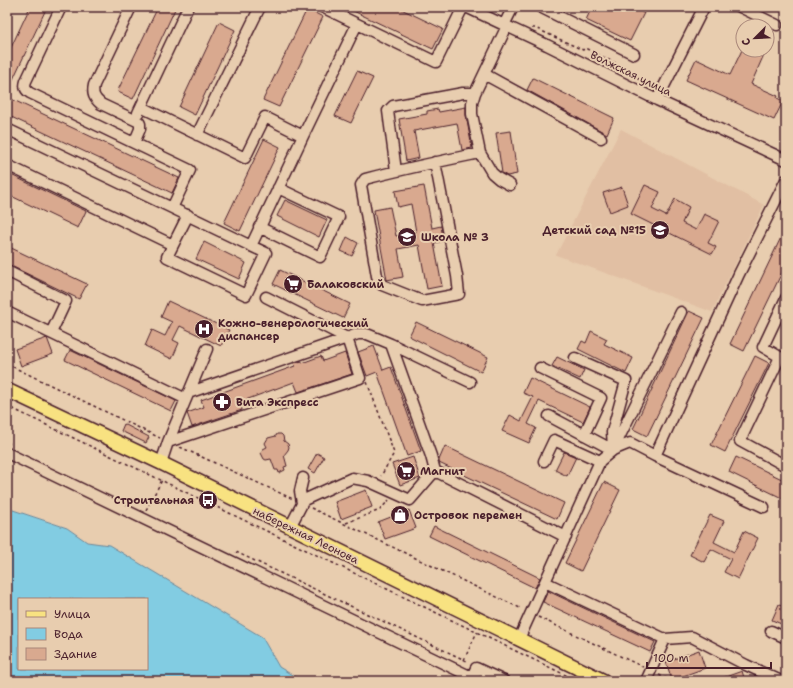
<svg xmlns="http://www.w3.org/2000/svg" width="793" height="688" font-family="'Shantell Sans',sans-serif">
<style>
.built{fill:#e1bfa3}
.water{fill:#82cce2;stroke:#6c8799;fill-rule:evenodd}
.building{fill:#d9a98f;stroke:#4a1f2b}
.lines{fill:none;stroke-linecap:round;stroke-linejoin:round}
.minor-casing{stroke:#4a1f2b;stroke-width:13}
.major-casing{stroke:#4a1f2b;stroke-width:16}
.path{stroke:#4a1f2b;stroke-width:1.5;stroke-dasharray:3 3;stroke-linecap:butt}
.minor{stroke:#e8cdaf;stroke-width:10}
.major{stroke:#f8e281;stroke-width:13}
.labels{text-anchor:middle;stroke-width:4;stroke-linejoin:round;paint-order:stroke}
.street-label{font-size:11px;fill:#4a1f2b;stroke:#e8cdaf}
.poi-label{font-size:11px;font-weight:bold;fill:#4a1f2b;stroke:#e8cdaf;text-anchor:start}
</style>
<rect width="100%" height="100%" fill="#e8cdaf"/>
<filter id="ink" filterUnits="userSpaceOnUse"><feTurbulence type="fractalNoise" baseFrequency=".025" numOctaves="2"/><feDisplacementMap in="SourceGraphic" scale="8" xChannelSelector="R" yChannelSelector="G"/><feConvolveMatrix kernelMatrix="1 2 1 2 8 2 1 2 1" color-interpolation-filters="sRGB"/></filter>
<g filter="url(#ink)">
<path class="built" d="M621,129L764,205L712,312L685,302L556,255Z"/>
<path class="water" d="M7,508L67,528L87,542L109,545L262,637L279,667L302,681H7ZM19,599H147V669H19Z"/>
<path class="building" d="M30,7H47L7,92V56Z
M158,7H176L133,99L118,92L119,88Z
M345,7H397L443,29L433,49Z
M592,7H639L637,10L644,13L630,41L586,20Z
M307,9L323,17L279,107L263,100Z
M219,22L235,30L195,115L179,107Z
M742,50H766L751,84L778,96L777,98L783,101L774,120L686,80L696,59L730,75Z
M357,71L373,78L351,123L335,116Z
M533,78L614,118L607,134L527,90Z
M7,97L179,178L172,193L7,115Z
M466,107V115L472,148L462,150L457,123L414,131L419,158L406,161L399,119L427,114V111L438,109L439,112Z
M511,131L517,174L507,176L502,173L496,133Z
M264,139L280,147L240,231L224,223Z
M7,173L86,211L78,228L7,194Z
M645,185L660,192L652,209L666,216L675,199L689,207L682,223L696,230L704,214L719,221L708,243L716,247L712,254L631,214Z
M424,186L432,228L441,226L444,241L434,243L442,286L427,289L419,245L398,249L403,277L387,280L374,210L390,207L396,236L416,232L411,204L398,207L395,191Z
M622,187L628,205L610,212L603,193Z
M285,200L327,220L319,237L277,216Z
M786,227V264L744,351L730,344Z
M347,237L358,243L352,256L341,251Z
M204,242L246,263L239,279L196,259Z
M7,246L87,284L79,299L7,264Z
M280,270L350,304L343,318L273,284Z
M168,301L229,330L221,346L180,326L173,340L179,343L172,359L145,346L152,330L165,336L172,322L161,317Z
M689,311L704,318L647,436L633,429Z
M416,322L488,357L481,372L409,336Z
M591,331L607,339L604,344L633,358L626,373L578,349L582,341L586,343Z
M47,338L53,354L21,366L15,349Z
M374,346L383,370L391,367L421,451L407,456L377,372L367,376L358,352Z
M70,350L176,401L171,411L65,360Z
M345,353L352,374L298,392L294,382L240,402L242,410L192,427L187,413L204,407L201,400L295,366L294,363L302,361V363L321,356L323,361Z
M755,356L769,363L725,452L711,445Z
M557,357L584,370L580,379L552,366Z
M530,378L590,407L583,422L539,401L528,424L536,428L529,443L502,431L510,415L521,421L533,397L523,393Z
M124,424L149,437L146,443L121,431Z
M277,434H281L283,436L284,441L288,444L289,447L288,450L284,455L287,466L284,467L285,470L279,473L278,470H275L271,459L266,460L264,459L261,453L263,449L267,447L265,443L268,438L276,436Z
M445,446L564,503L557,519L439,463V460Z
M564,452L576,457L567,476L555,470Z
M317,453L324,457L315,473L308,469Z
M413,457L420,478L400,485L392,464Z
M736,457L786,481V500L729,472Z
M604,482L620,490L581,571L565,563Z
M366,490L372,507L341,519L335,502Z
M409,510L416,528L385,539L378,522Z
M710,515L724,521L714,542L734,552L744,531L758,538L738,579L724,572L731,559L711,549L704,562L690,555Z
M434,526L540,578L535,588L429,536Z
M548,591L655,642L650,652L543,602Z
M779,604L786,607V626L772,620Z
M699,650L705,668L672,680L666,662Z
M742,671L745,681H717V680Z"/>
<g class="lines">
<defs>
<path id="minor" d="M131,7L94,85C92,94 94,98 101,104L139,122L140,124V129L134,143
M322,7L436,62L463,7
M466,7L547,45L657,100L786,160
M540,7L634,54
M740,7L777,25
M504,25L513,7
M507,26L475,93L472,103V114L480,153L492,173L499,179L510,185
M484,74L601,138
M657,100L704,7
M141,107L245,158L265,117L303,136L251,246L172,208
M138,113L188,7
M7,129L172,208L190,170L30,93C25,90 24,87 26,81L61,7
M197,135L260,7
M303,136L357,24
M435,162L457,276L459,294L422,301L382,285L377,276L361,185L365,179C403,169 441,161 480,153
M7,165L173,245
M396,171L388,111L393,106L463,93H475
M188,215L167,257L246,295L266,253L251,246
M259,227L320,257L339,217L278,188
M7,271L66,301L51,333
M266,297L347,338L358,334H367L391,344
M786,298L763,347L780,357L740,441L786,466
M7,312L186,399
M575,358L626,381L612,432L613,448
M540,368L601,398L584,435
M549,416L613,450
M168,442L207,349
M613,450L681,312
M7,453L480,681
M655,456L764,507
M544,461L554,440L600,461
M161,463L168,442L360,378L347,338L188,393
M435,471L431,456L391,344L470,382
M302,503L300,491L303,478
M290,527L304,500L352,478L368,481L410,500L435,471L566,537
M545,582L665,639
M771,631L786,638
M519,639L600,461L613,450L630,443L655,456L739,274L786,180
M472,677L476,668L504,681
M646,681L665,639L692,637L746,665L781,681"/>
<path id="major" d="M7,390L161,463L604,681"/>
</defs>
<use href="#minor" class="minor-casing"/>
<use href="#major" class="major-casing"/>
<path class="path" d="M532,28H535L583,50L585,48L615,63L618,69L653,86
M7,364L160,438
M367,382L394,453L381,476
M7,406L578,681
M7,442L12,445
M180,447L293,499
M311,508L522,609
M146,510L162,480
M346,523L380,510L389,500
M236,552L469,662
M538,617L643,667
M464,660L477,632
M659,675L672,681"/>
<use href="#minor" class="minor"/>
<use href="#major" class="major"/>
</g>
</g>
<defs>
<symbol id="school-disc" viewBox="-11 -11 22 22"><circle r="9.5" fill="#4a1f2b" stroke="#e8cdaf"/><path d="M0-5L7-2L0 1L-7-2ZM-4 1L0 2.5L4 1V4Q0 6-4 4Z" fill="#fff"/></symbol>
<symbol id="supermarket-disc" viewBox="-11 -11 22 22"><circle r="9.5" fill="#4a1f2b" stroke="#e8cdaf"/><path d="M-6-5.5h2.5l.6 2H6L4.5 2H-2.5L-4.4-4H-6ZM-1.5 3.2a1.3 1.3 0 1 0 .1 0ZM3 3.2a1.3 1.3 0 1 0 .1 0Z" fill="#fff"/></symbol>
<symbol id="hospital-disc" viewBox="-11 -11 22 22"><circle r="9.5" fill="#4a1f2b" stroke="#e8cdaf"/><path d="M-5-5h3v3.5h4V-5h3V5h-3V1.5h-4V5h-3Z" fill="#fff"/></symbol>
<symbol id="pharmacy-disc" viewBox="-11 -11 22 22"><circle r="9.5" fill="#4a1f2b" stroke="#e8cdaf"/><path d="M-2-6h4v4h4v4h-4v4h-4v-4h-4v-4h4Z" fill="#fff"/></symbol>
<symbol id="bus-disc" viewBox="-11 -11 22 22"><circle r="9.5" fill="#4a1f2b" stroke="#e8cdaf"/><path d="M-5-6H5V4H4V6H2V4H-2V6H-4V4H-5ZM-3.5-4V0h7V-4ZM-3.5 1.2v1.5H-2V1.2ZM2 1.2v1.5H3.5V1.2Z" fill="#fff"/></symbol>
<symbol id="shop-disc" viewBox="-11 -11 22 22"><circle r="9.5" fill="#4a1f2b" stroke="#e8cdaf"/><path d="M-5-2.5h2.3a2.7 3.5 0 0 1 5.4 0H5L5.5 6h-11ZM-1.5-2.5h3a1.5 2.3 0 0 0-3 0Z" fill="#fff"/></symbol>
</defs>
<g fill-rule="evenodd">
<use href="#school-disc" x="649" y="219" width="22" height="22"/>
<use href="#school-disc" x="396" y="226" width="22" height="22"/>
<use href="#supermarket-disc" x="282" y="273" width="22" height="22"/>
<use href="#hospital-disc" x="193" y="318" width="22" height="22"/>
<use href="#pharmacy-disc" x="211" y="391" width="22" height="22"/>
<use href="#supermarket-disc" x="395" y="460" width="22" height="22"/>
<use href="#bus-disc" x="197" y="489" width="22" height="22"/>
<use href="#shop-disc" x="389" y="504" width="22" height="22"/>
</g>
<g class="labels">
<g class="street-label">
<text transform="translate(631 73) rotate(26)" y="4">Волжская улица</text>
<text transform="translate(306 535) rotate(26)" y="4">набережная Леонова</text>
</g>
<g class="poi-label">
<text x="646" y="234" text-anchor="end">Детский сад №15</text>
<text x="421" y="241">Школа № 3</text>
<text x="307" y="288">Балаковский</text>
<text x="218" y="327">Кожно-венерологический<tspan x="218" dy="13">диспансер</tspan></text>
<text x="236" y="406">Вита Экспресс</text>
<text x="420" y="475">Магнит</text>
<text x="194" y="504" text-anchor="end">Строительная</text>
<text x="414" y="519">Островок перемен</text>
</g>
</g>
<rect width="793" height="688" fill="none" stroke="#e8cdaf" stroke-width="24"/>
<rect x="12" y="12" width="769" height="664" fill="none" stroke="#4a1f2b" stroke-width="1.5" filter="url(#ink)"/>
<rect x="18" y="598" width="130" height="72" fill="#e8cdaf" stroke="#a9877a"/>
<rect x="26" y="611" width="20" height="6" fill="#f8e281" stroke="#a9877a"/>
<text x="54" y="618" font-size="12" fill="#4a1f2b">Улица</text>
<rect x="26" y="628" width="20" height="12" fill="#82cce2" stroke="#a9877a"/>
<text x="54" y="638" font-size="12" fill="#4a1f2b">Вода</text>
<rect x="26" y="648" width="20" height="12" fill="#d9a98f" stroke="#a9877a"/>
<text x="54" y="658" font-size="12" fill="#4a1f2b">Здание</text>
<g transform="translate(755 38) rotate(246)"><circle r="19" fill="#e8cdaf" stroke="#a9877a"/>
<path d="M0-3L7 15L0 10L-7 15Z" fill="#4a1f2b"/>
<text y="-6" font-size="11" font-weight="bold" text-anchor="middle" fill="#4a1f2b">С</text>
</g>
<path d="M647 662v6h124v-6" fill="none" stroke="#4a1f2b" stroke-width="2"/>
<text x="653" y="662" font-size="12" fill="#4a1f2b" stroke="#e8cdaf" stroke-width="3" paint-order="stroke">100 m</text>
</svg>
